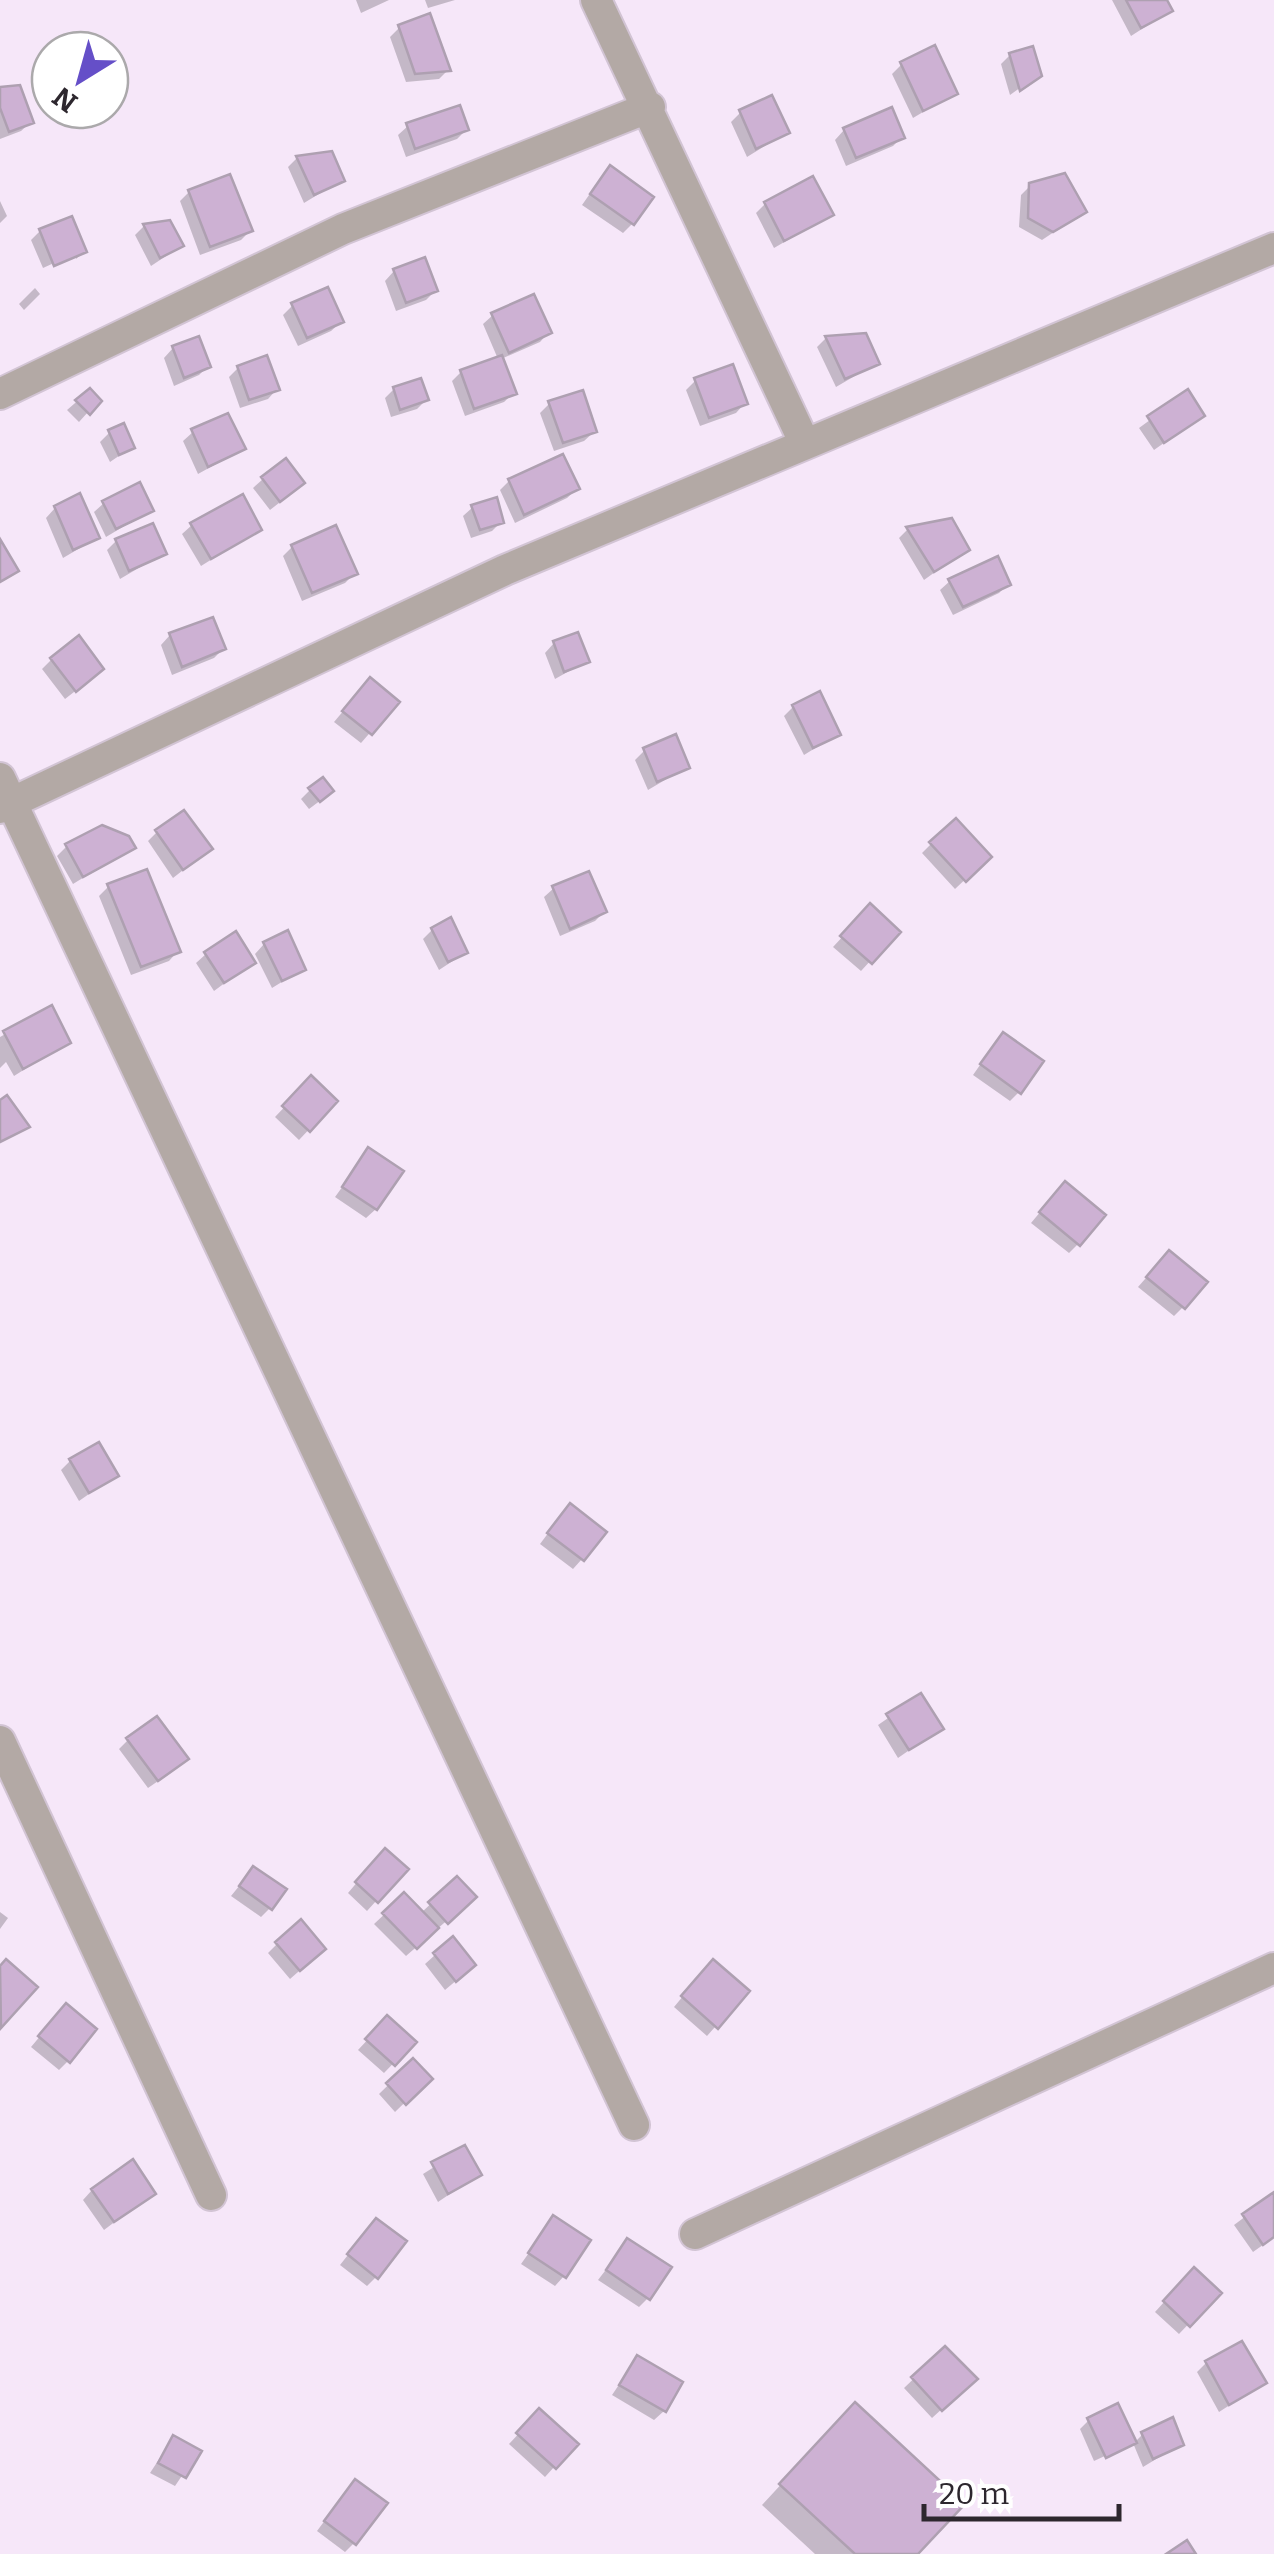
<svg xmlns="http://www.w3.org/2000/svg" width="1274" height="2554" font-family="Bitter,serif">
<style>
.shadow{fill:#0003}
.building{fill:#cdb1d3;stroke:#aea0b1;stroke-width:2.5}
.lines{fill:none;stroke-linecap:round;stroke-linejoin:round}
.minor-casing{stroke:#d2c4d4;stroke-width:34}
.minor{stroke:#b3a9a5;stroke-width:30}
</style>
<rect width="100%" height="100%" fill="#f6e7f9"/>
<path class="shadow" d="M356,0H389L361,13Z
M425,0H455L428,8Z
M1112,0H1164L1170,11L1131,36Z
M399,28L448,70L439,79L406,82L390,37Z
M1010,55L1032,79L1010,95L1001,64Z
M902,64L955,93L913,118L892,74Z
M0,89L31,122L21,131L0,139Z
M740,113L787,132L747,157L731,122Z
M408,126L466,130L457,139L406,157L398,135Z
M844,130L902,137L893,146L846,166L835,140Z
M330,153L342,180L304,203L288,167L297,158Z
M601,178L632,224L623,233L582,205Z
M1031,185L1084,212L1042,240L1019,227L1021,195Z
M189,192L250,231L241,240L200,255L180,201Z
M0,201L7,216L0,223Z
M765,204L831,215L774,248L756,213Z
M144,226L181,246L151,266L135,235Z
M40,231L84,251L76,259V253L43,268L31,240Z
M394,271L435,291L426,300L396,311L385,281Z
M35,288L40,294L24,310L19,304Z
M293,305L341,322L331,331L298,346L283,315Z
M493,315L549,332L540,342L501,359L514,393L504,402L465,416L452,381L461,372L498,359L483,324Z
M826,338L877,363L836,387L817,347Z
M173,348L208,366L199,375L174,386L164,358Z
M238,368L277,389L268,399L240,408L229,377Z
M696,380L745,403L736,413L700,426L686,390Z
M394,389L426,400L417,409L391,417L385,398Z
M89,391L98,401L79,422L67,410Z
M1187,393L1202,416L1154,450L1139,428Z
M550,403L594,432L584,441L554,451L540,413Z
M110,432L132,447L110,462L100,442Z
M193,432L243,449L198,474L183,441Z
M263,479L293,492L270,510L253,488Z
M509,481L577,489L567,498L515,523L500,490Z
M104,503L151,510L106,537L94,512Z
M473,507L501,522L492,531L471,538L463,516Z
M55,508L97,538L63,558L46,518Z
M950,521L967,549L924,580L899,538L908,529Z
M192,525L259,530L201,566L182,534Z
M116,541L164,553L120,579L107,550Z
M292,547L355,573L345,583L302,601L283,556Z
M950,581L1008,584L999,593L953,615L940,590Z
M170,635L223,649L214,658L172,675L161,645Z
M554,643L587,661L555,679L545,653Z
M51,660L92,678L65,699L42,669Z
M361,690L396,703L361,743L334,722Z
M793,707L838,734L804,755L784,716Z
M644,751L687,767L648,790L635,760Z
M310,790L321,800L309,809L301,799Z
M157,832L210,849L173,878L148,841Z
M931,844L989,857L955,889L922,853Z
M67,846L133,847L73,884L57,856Z
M109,886L178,951L169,961L131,975L99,896Z
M554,888L604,912L595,921L560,936L544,897Z
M870,907L897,932L861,971L833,947Z
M432,930L465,953L439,970L423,939Z
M264,944L303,969L272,988L255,954Z
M206,954L253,962L214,991L196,963Z
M51,1009L68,1042L14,1076L6,1062L0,1068V1037Z
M994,1045L1019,1092L1010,1101L973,1075Z
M311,1079L335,1102L299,1140L275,1117Z
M369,1150L376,1209L366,1218L335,1197Z
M1056,1193L1078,1244L1069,1253L1031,1223Z
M1160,1262L1183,1307L1174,1316L1138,1287Z
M70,1461L116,1475L79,1501L61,1470Z
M561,1516L582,1559L573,1569L540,1544Z
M920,1696L941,1728L898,1758L878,1725Z
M128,1740L177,1768L148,1788L119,1749Z
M376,1860L405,1869L367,1911L348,1893Z
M253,1869L270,1908L261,1917L231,1896Z
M457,1879L474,1897L406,1956L374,1924L404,1896L421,1913Z
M0,1912L8,1918L0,1929Z
M277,1944L314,1958L290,1979L268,1953Z
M435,1955L464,1974L445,1990L425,1964Z
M703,1972L746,1992L707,2036L674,2007Z
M57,2016L68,2061L59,2070L31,2047Z
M387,2019L414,2042L384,2073L358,2050Z
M413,2061L429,2079L395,2112L379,2094Z
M464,2148L478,2175L438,2202L423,2174Z
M92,2190L153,2193L104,2230L83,2200Z
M1274,2195V2237L1253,2252L1234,2225Z
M553,2219L564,2276L555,2286L521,2264Z
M367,2231L376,2277L367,2286L340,2265Z
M628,2241L648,2298L639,2307L598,2280Z
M1185,2279L1218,2293L1179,2334L1155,2312Z
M945,2349L965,2388L932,2418L904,2388Z
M637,2358L664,2411L654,2420L612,2395Z
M1206,2363L1264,2383L1219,2412L1197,2372Z
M539,2412L575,2444L545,2477L509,2444Z
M1089,2420L1134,2443L1142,2435L1181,2444L1143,2467L1133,2443L1094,2461L1080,2429Z
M836,2425L915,2554H815L762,2505Z
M173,2438L198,2452L175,2486L150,2473Z
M346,2492L354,2543L345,2552L317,2531Z"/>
<path class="building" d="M1126,0H1167L1173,11L1141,28Z
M430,13L451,71L415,74L398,25Z
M935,45L958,94L923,111L900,62Z
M1033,46L1042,76L1020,91L1009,53Z
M20,85L34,123L9,132L0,108V87Z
M772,95L790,133L756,149L739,110Z
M460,105L469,130L415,149L406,123Z
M892,107L905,138L856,158L843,128Z
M332,151L345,181L314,195L296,156Z
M610,165L654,197L634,225L590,194Z
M1065,173L1087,212L1053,232L1028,218L1029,183Z
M230,174L253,231L210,247L188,190Z
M813,176L834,215L784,241L764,202Z
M72,216L87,252L54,266L39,229Z
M170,220L184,246L160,258L143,224Z
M425,257L438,291L406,303L393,269Z
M328,287L344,322L307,338L291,303Z
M534,294L552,333L509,353L491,313Z
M866,333L880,364L845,379L825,336Z
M199,336L211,367L184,378L172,346Z
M267,355L280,390L249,400L237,366Z
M502,355L517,394L474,409L460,370Z
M733,364L748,404L709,418L694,378Z
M421,378L429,400L400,410L393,387Z
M90,388L102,401L90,415L75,400Z
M1188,389L1205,416L1164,443L1147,416Z
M583,390L597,432L563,443L548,401Z
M228,413L246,449L208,467L191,429Z
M124,423L135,448L119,455L108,430Z
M563,454L580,489L524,515L508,479Z
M286,458L305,483L280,502L261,477Z
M140,482L154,511L116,529L102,501Z
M80,493L100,538L73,550L54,506Z
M243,494L262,530L211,559L190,523Z
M497,497L504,523L480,530L471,505Z
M952,518L970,550L934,572L906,527Z
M153,523L167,554L129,571L115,539Z
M336,525L358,574L312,593L291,545Z
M0,539L19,571L0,582Z
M998,556L1011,585L963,607L948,579Z
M213,617L226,649L182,667L169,633Z
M578,632L590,662L564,672L553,641Z
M79,635L104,669L76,692L50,658Z
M370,677L400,702L372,735L342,711Z
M820,691L841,735L813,748L792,705Z
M676,734L690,768L657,782L643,748Z
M323,777L334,791L320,802L308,788Z
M184,810L213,849L183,870L155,830Z
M956,818L992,857L966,882L929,842Z
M102,825L129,836L136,848L83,877L65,844Z
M147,869L181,952L141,967L107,884Z
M589,871L607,912L570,929L552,886Z
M870,903L901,932L872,964L840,936Z
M451,917L468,953L448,962L431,928Z
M288,930L306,970L282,981L263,942Z
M236,931L256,963L224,983L204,952Z
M52,1005L71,1043L23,1069L3,1031Z
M1003,1032L1044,1061L1021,1094L980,1064Z
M311,1075L338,1101L310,1132L282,1106Z
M7,1095L30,1127L0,1142V1100Z
M368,1147L404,1171L377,1210L342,1187Z
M1065,1181L1106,1215L1080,1246L1039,1212Z
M1169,1250L1208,1282L1185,1309L1146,1277Z
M99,1442L119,1476L89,1493L69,1459Z
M570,1503L607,1532L584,1561L547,1533Z
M921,1693L944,1729L909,1750L886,1714Z
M157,1716L189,1759L158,1781L126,1738Z
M385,1848L409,1869L378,1903L355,1882Z
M253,1866L287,1889L272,1910L239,1886Z
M457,1876L477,1897L448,1924L428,1902Z
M404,1892L439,1928L417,1949L382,1913Z
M301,1919L326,1949L300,1971L275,1942Z
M453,1936L476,1965L456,1982L433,1953Z
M6,1959L38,1987L1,2028L0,1966Z
M713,1959L750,1991L718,2029L681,1996Z
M66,2003L97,2029L70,2063L38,2036Z
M387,2015L417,2042L395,2066L365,2039Z
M413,2058L433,2079L406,2105L386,2083Z
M465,2145L482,2175L448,2194L431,2162Z
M133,2159L156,2194L114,2222L91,2189Z
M1274,2192V2237L1263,2245L1242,2214Z
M553,2215L591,2240L566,2278L528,2253Z
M376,2218L407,2241L378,2279L347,2254Z
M627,2238L672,2267L650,2300L606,2270Z
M1194,2267L1222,2293L1190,2327L1163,2301Z
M1242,2341L1267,2383L1229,2405L1205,2361Z
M945,2346L978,2379L942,2411L911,2377Z
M637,2355L683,2382L666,2412L619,2385Z
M855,2402L965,2504L918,2554H855L779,2484Z
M1118,2403L1137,2443L1106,2458L1087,2418Z
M539,2408L579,2444L556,2469L516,2433Z
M1173,2417L1184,2445L1153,2459L1141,2432Z
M173,2435L202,2451L186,2478L158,2463Z
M355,2479L388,2503L356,2545L324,2521Z
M1187,2540L1196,2554H1166Z"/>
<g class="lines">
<defs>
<path id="minor" d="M596,0L805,444
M0,394L343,229L650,107
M0,778L634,2125
M0,808L505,570L1274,248
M0,1741L211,2195
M695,2234L1274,1968"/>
</defs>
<use href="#minor" class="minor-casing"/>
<use href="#minor" class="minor"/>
</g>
<g transform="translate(80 80) rotate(217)"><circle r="48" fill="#ffffff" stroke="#aba9ab" stroke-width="2.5"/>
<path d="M0-8L18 38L0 25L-18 38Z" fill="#654fc8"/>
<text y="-15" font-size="28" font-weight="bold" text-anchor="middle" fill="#2d272e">N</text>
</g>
<path d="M924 2504v15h195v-15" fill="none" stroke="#2d272e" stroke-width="5"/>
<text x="939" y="2504" font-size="30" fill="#2d272e" stroke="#ffffff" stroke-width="8" paint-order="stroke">20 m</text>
</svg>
